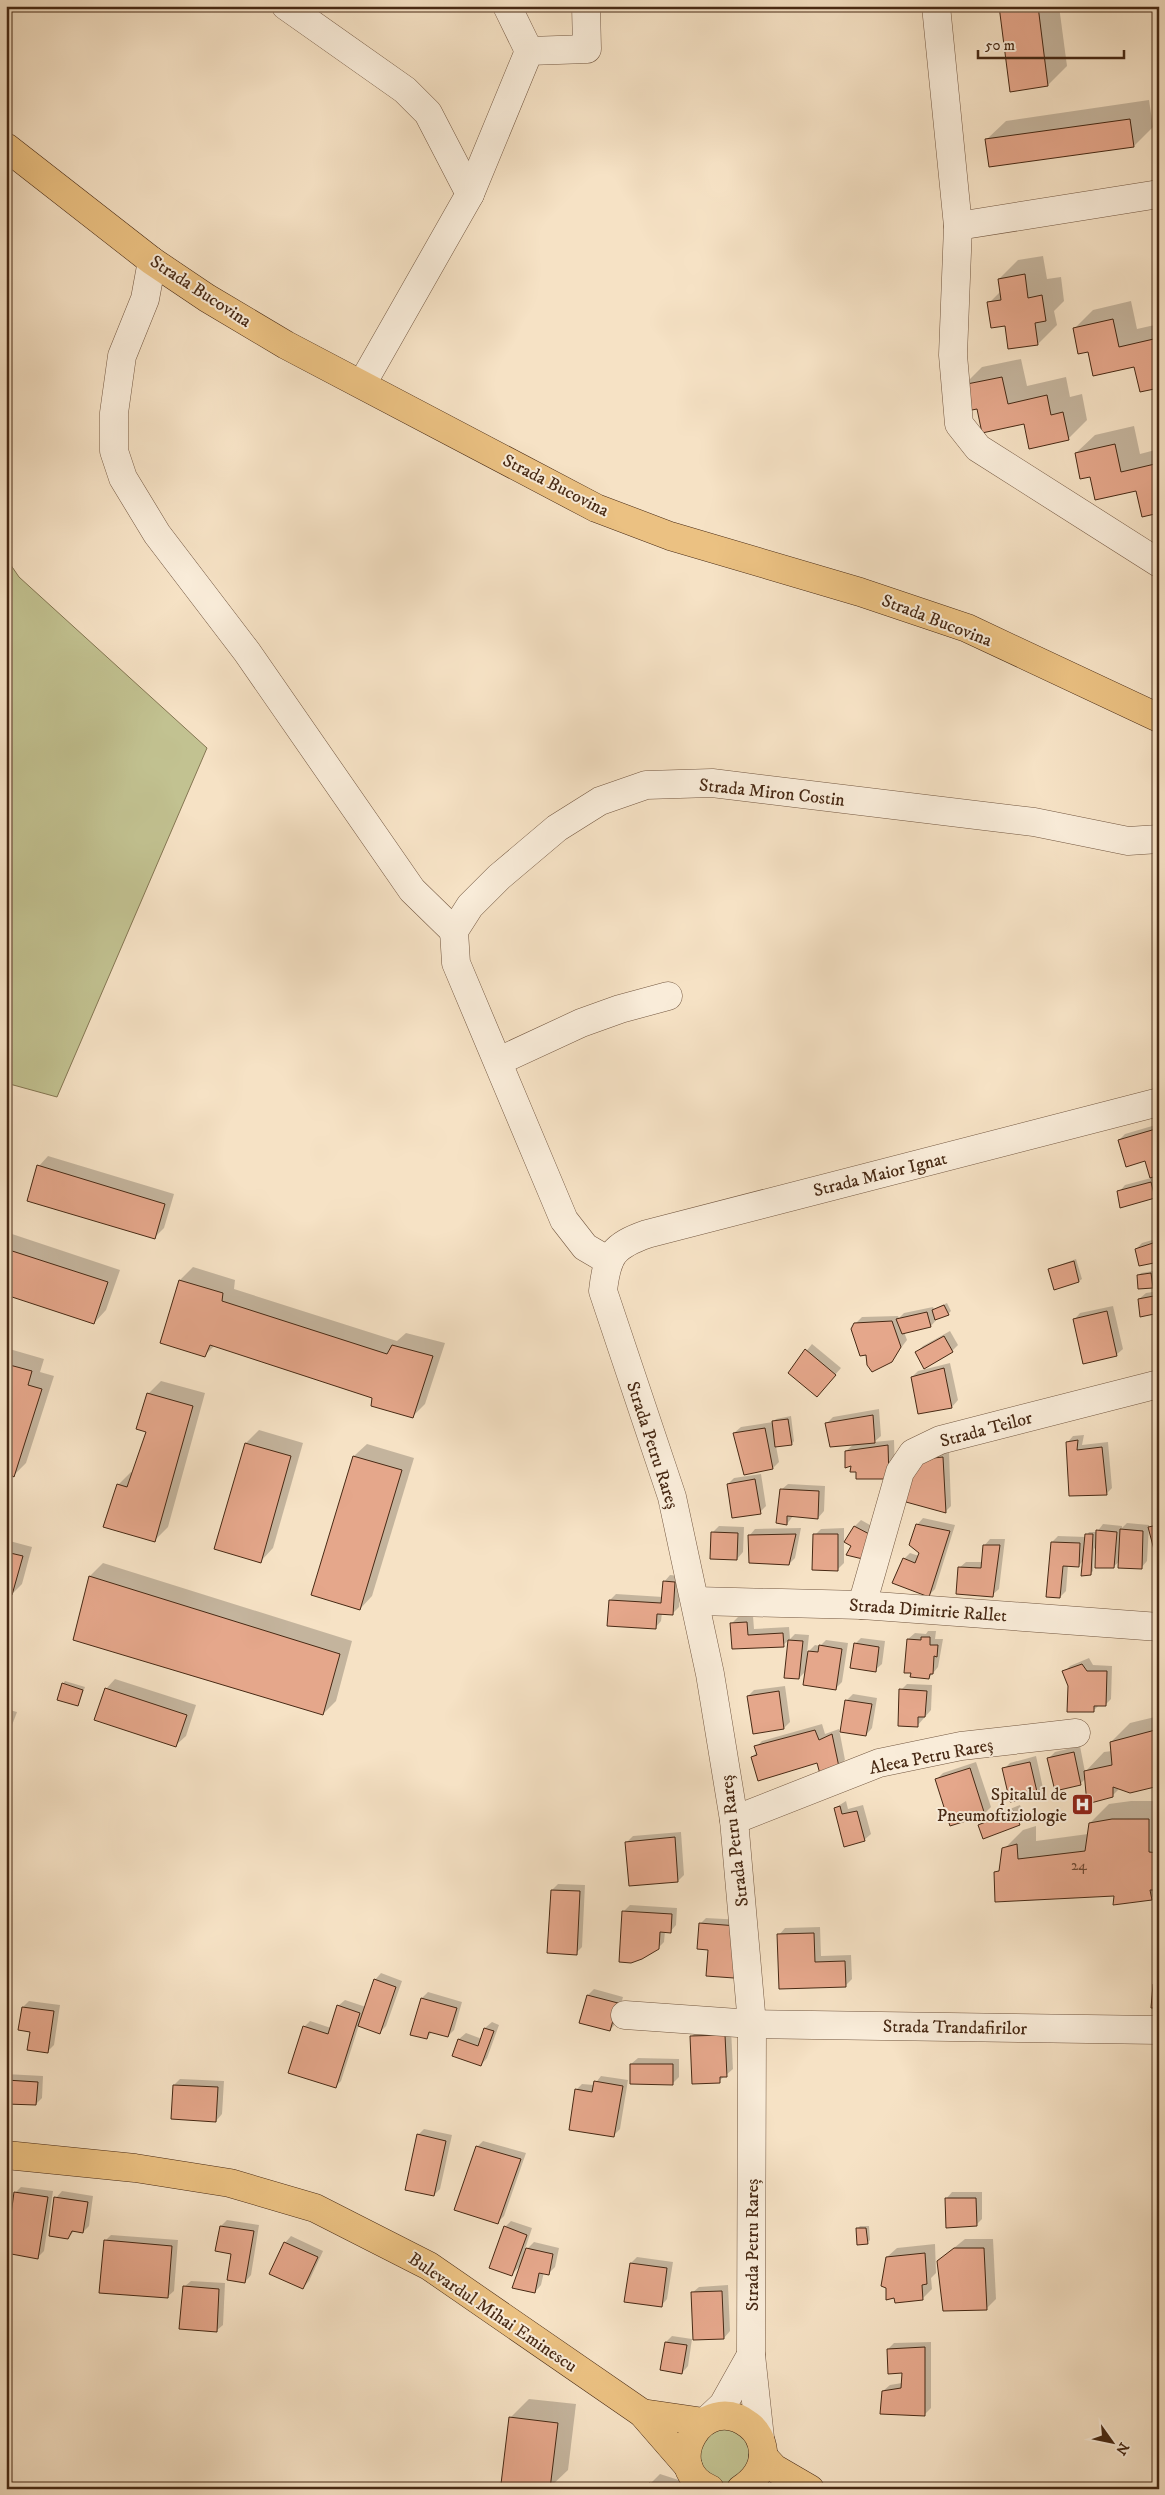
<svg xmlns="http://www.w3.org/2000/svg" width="1165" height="2495" viewBox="0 0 1165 2495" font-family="'IM FELL DW Pica',serif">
<rect width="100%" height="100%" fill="#f6e2c5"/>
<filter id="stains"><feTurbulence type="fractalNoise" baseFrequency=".004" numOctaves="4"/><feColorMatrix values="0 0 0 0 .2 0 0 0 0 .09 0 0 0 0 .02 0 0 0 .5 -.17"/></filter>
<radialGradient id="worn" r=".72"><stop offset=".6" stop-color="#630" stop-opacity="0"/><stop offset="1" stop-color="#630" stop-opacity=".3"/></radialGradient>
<g fill="#c2c291" stroke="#847652">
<path d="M6,558L19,577L207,748L57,1097L6,1083Z"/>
<path d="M729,2422L757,2451L734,2485L725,2486L707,2481L693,2448L696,2439Z"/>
</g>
<g fill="#0003">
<path d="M1000,6H1059L1067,66L1048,85Z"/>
<path d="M1149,100L1153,127L1134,146L987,139L1006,121Z"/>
<path d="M1043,256L1047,279L1061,277L1064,301L1054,311L1057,325L1038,344L1006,325L989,303L1001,291L999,279L1018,260Z"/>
<path d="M1131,301L1137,329L1159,324V387L1135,365L1074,329L1093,310Z"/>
<path d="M1021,359L1027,386L1066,377L1070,397L1082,394L1087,420L1068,439L1024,422L963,386L982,367Z"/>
<path d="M1134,426L1140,454L1159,449V512L1137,490L1091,476L1076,453L1095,435Z"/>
<path d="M1159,1124V1174H1157L1159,1193L1155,1197L1119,1192L1125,1185L1151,1178L1146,1159L1119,1140L1125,1134Z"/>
<path d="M48,1156L174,1194L164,1228L154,1238L39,1166Z"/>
<path d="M6,1232L120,1270L106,1310L94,1323L6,1294Z"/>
<path d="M1159,1238V1260L1136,1249L1142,1243Z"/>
<path d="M1076,1259L1082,1279L1079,1281L1049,1269Z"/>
<path d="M193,1267L235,1280L234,1289L397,1341L406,1333L445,1343L425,1404L412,1417L373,1397L215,1345L205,1355L161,1342L180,1280Z"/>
<path d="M1153,1271L1155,1285L1152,1287L1138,1276L1141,1273Z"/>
<path d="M1159,1291V1312L1139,1299L1146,1293Z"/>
<path d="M947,1303L951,1311L948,1314L937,1319L931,1326L904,1332L907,1340L891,1361L867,1354L856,1323L862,1317L898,1316L899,1318L904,1313L933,1307L934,1309Z"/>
<path d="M1113,1306L1123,1349L1116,1355L1074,1320L1080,1313Z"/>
<path d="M950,1331L958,1345L952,1351L916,1353L923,1346Z"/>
<path d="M812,1344L841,1368L823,1389L789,1373Z"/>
<path d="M6,1348L44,1359L40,1372L54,1376L26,1463L14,1475L10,1473L6,1477Z"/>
<path d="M950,1363L958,1400L952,1407L912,1377L918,1371Z"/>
<path d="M161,1381L205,1393L168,1527L155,1540L118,1485L131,1472L133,1473L147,1432L148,1394Z"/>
<path d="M879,1409L881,1436L874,1442L894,1440L895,1472L857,1471L846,1451L854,1444L827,1423L833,1417Z"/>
<path d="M791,1416L794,1441L792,1444L776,1446L779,1462L773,1468L734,1433L741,1427L773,1422L776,1419Z"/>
<path d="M259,1430L303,1443L273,1548L261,1561L246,1443Z"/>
<path d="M1084,1435L1082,1445L1108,1442L1112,1488L1106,1494L1067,1443L1073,1436Z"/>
<path d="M367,1444L414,1458L372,1596L360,1609L354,1456Z"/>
<path d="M949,1452L951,1506L945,1512L915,1461Z"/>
<path d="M761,1474L766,1506L760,1512L728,1484L734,1478Z"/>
<path d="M788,1484L825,1486L824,1511L818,1518L793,1516L787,1524L781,1490Z"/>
<path d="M923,1518L955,1525L935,1589L929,1595L904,1559L910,1553L919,1556L917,1525Z"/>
<path d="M861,1520L879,1530L853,1545L855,1526Z"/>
<path d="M1156,1521H1159V1564L1150,1528Z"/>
<path d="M1127,1523L1149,1525L1147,1561L1141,1568L1120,1561L1113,1567L1094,1548L1093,1571L1090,1574L1083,1561L1078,1566L1068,1565L1066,1591L1060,1597L1052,1542L1058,1536L1086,1537L1089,1532H1097L1103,1524L1122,1526V1528Z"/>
<path d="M719,1526L744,1527L743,1552L737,1559L712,1533Z"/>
<path d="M801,1528L795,1558L789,1564L749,1536L755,1529Z"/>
<path d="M844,1528V1563L837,1570L815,1535L821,1529Z"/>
<path d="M990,1539H1005L999,1589L992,1595L959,1568L966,1562H982L984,1546Z"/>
<path d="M6,1540L32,1547L22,1584L12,1594L6,1592Z"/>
<path d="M103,1563L352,1641L336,1701L323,1714L74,1639L90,1576Z"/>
<path d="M670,1575L681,1576L679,1607L672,1614L662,1613L661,1621L655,1628L610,1600L616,1594L663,1597L664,1582Z"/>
<path d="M753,1616L754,1629L789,1627L790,1639L795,1634L809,1635L807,1653L815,1645L820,1646L826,1640L848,1643L842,1682L836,1688L806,1671L799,1678L785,1676L789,1640L783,1645L733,1648L732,1623L738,1617Z"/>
<path d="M928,1631H936L935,1639H943L938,1667L929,1678L908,1639L915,1633L926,1634Z"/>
<path d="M861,1638L885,1641L882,1664L875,1670L855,1644Z"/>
<path d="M1089,1658L1093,1665L1112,1666L1111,1699L1105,1705H1099L1093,1711L1069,1686L1064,1672L1070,1666Z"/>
<path d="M115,1679L196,1705L186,1736L176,1745L106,1689Z"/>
<path d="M65,1681L85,1687L78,1705L63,1684Z"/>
<path d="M907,1684L932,1685L931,1710L917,1726L901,1690Z"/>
<path d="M785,1686L790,1722L784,1728L748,1696L754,1690Z"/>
<path d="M853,1694L877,1698L872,1728L866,1735L841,1731L847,1700Z"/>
<path d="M6,1709L17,1712L6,1741Z"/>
<path d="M1159,1716V1785L1120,1788L1112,1796L1086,1778L1080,1784L1049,1758L1055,1752L1080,1746L1085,1772L1104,1752L1112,1751L1111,1742L1130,1723Z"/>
<path d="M822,1724L825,1734L839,1729L845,1760L838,1766L818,1761L752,1757L757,1752L756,1747L762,1741Z"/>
<path d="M1036,1756L1043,1788L1037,1795L1004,1769L1010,1763Z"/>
<path d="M976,1762L991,1807L985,1813L951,1824L937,1779L943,1773Z"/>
<path d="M846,1801L848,1809L863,1805L871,1834L864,1840L835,1808Z"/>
<path d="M1131,1801H1159V1891L1151,1898L1115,1895L995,1873L1001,1868L1004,1849L1023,1830L1036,1826V1841L1088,1834L1090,1823L1109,1804Z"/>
<path d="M1020,1805L1025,1818L1019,1824L979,1825L985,1819Z"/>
<path d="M681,1832L684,1875L678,1881L627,1842L633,1836Z"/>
<path d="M558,1884L585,1885L582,1947L576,1953L552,1890Z"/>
<path d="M630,1905L677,1908L676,1925L670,1932L665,1931L664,1942L658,1948L624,1911Z"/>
<path d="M706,1918L743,1920L709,1948L700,1924Z"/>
<path d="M820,1927L821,1956L851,1955L852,1979L846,1985L779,1935L785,1928Z"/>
<path d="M381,1973L402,1981L386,2026L380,2032L359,2025L341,2081L335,2087L304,2027L310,2021L331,2028L338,2006L345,2000L366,2007L375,1980Z"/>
<path d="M594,1989L623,1997L616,2023L610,2030L581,2022L588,1995Z"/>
<path d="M428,1992L462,2002L454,2030L448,2036L433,2031L426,2038L411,2034L422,1998Z"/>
<path d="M29,2001L60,2005L54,2045L48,2051L31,2031L23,2007Z"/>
<path d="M492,2022L499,2025L487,2058L481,2065L454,2055L459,2039L466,2033L482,2039L485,2028Z"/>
<path d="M731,2029L733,2069L719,2081L692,2036L698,2030Z"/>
<path d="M638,2058L679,2059V2077L673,2083L631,2064Z"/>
<path d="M6,2074L43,2076L42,2098L36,2104L6,2103Z"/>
<path d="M601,2076L628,2080L620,2129L614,2135L576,2090L582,2084L594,2085Z"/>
<path d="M180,2079L224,2081L222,2114L216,2121L174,2085Z"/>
<path d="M424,2129L452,2135L440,2189L434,2195L418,2135Z"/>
<path d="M483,2141L526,2153L504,2216L498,2222L477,2147Z"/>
<path d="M21,2187L53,2191L44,2251L38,2257L15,2193Z"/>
<path d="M62,2191L93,2196L89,2226L83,2232L74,2231L68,2238L56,2198Z"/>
<path d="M952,2192H982V2219L976,2225L946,2199Z"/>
<path d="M227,2220L259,2225L251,2275L245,2282L233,2253L217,2250L221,2226Z"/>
<path d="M511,2221L532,2228L524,2252L534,2242L559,2248L555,2267L549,2273L544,2272L541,2285L535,2292L522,2264L512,2274L505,2227Z"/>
<path d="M860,2226H869L870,2240L867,2243L857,2229Z"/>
<path d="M111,2235L178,2240L174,2291L167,2297L105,2241Z"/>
<path d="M291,2236L323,2251L309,2281L303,2288L285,2243Z"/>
<path d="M965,2239H993L996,2299L986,2309L938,2261Z"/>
<path d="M935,2244L936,2273L931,2278L932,2289L923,2298L887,2257L897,2248Z"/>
<path d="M637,2257L673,2262L667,2299L661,2306L631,2263Z"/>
<path d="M191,2281L225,2283L223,2325L216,2331L184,2287Z"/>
<path d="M728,2285L730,2331L724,2338L692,2293L699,2287Z"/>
<path d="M672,2336L692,2339L688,2366L682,2373L666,2342Z"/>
<path d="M931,2342V2408L925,2414L883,2391L890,2385L902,2383L903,2371L888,2349L894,2343Z"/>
<path d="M529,2399L576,2404L568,2470L549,2488L510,2418Z"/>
<path d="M660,2474L691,2484L690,2489H649L650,2484Z"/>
</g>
<g fill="#e5a78b" stroke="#472914">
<path d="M999,6H1038L1048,86L1010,92Z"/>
<path d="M1130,119L1134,147L989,167L985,139Z"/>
<path d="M1025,274L1028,298L1042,295L1046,321L1035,323L1038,345L1008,349L1005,326L991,328L987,302L1001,300L998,279Z"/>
<path d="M1113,319L1119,347L1158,338L1159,388L1140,392L1134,367L1093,376L1088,352L1078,354L1073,328Z"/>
<path d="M1002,377L1008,404L1047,395L1051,415L1063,412L1069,440L1029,449L1024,424L982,433L977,409L967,411L962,385Z"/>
<path d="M1115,444L1121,472L1159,463V513L1142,517L1136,491L1095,500L1090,477L1080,479L1075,453Z"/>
<path d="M1159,1128V1175L1150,1178L1145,1161L1126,1167L1118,1140Z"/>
<path d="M37,1165L165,1204L155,1239L27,1201Z"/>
<path d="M1151,1182L1155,1198L1120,1208L1117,1191Z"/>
<path d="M1159,1241V1262L1139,1266L1135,1249Z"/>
<path d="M6,1249L108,1282L94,1324L6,1295Z"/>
<path d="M1074,1261L1079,1282L1054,1290L1048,1269Z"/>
<path d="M1151,1273L1153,1288L1138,1289L1137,1275Z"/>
<path d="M179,1280L223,1293L222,1301L387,1354L392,1345L433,1356L413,1418L371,1406L372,1398L210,1345L205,1357L160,1343Z"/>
<path d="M1159,1295V1313L1140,1317L1138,1299Z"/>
<path d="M944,1305L949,1315L935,1320L932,1310Z"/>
<path d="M1107,1311L1117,1356L1083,1364L1073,1319Z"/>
<path d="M927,1312L931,1327L902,1334L896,1319Z"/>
<path d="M892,1321L901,1347L892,1362L872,1372L867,1365L866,1355L860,1356L851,1329L854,1323Z"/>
<path d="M944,1336L953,1352L924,1369L915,1352Z"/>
<path d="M805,1349L836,1375L817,1397L788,1373Z"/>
<path d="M6,1364L32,1371L28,1385L42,1389L14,1477L6,1472Z"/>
<path d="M944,1368L952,1408L918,1414L911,1377Z"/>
<path d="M147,1393L193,1406L155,1542L103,1527L117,1484L127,1487L146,1432L136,1429Z"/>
<path d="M873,1415L875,1443L830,1447L825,1423Z"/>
<path d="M788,1419L792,1445L775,1447L772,1421Z"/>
<path d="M765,1428L773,1469L744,1475L733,1433Z"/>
<path d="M1078,1440L1077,1450L1102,1447L1107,1495L1069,1496L1066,1442Z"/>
<path d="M245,1443L291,1456L261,1563L214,1549Z"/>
<path d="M888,1445L889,1479H856V1472H850L851,1466L845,1468V1451Z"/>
<path d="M353,1456L402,1470L360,1610L311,1595Z"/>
<path d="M943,1457L946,1513L906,1502L905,1496L914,1460Z"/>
<path d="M755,1479L761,1514L732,1518L727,1484Z"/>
<path d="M780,1489L819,1491L818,1519L787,1516V1525L776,1523Z"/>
<path d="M916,1524L950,1531L929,1597L892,1583L903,1558L915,1563L919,1553L909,1545Z"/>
<path d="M1159,1525V1565H1158L1148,1527Z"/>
<path d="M854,1526L873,1536L867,1560L846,1555L851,1546L844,1542Z"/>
<path d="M1120,1529L1143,1531L1142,1569L1118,1568Z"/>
<path d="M1096,1530L1117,1532L1114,1568H1095Z"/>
<path d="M711,1532L738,1533L737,1560L710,1559Z"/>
<path d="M796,1534L789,1565L749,1563L748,1535Z"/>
<path d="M813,1534H838V1571L812,1570Z"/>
<path d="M1085,1534H1093L1091,1575L1081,1576Z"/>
<path d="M1051,1542L1080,1543L1079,1567L1063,1566L1060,1598L1046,1597Z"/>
<path d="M983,1545H1000L993,1597L956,1594L958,1567L981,1568Z"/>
<path d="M6,1552L23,1556L12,1595L6,1594Z"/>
<path d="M89,1576L340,1654L323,1715L73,1640Z"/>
<path d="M663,1581L675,1582L673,1615L657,1614L656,1629L607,1626L609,1600L661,1603Z"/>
<path d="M747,1622L748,1635L783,1633L784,1647L732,1649L730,1623Z"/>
<path d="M921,1637H930V1645H938L937,1657L934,1656L933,1674H930L929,1679L910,1677L911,1673H904L907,1639L921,1640Z"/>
<path d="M788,1640L803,1641L799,1679L784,1678Z"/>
<path d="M854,1643L879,1647L876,1672L850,1668Z"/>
<path d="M819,1645L842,1649L836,1690L803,1685L808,1651L818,1652Z"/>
<path d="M1082,1664L1087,1671H1107L1106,1706H1094V1712H1067L1068,1686L1062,1671Z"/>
<path d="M62,1683L83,1690L78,1706L57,1700Z"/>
<path d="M105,1688L187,1715L176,1747L94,1720Z"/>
<path d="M899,1689L927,1691L925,1717H918V1727L898,1726Z"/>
<path d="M779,1691L784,1729L753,1734L747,1696Z"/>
<path d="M845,1700L872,1704L866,1736L840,1732Z"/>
<path d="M1159,1729V1786L1130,1793L1113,1787V1797L1087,1804L1084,1771L1112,1765L1110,1742Z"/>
<path d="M815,1730L819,1740L832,1734L839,1767L820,1774L817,1763L758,1781L751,1757L757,1755L754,1746Z"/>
<path d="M1074,1752L1081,1785L1055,1791L1047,1758Z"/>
<path d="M1030,1762L1038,1796L1010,1802L1002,1768Z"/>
<path d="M970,1768L985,1815L950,1826L935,1779Z"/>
<path d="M840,1806L842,1814L857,1811L865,1841L844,1847L834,1808Z"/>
<path d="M1014,1811L1020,1825L983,1839L978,1825Z"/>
<path d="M1112,1819H1149V1852L1159,1853V1890H1150L1152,1900L1113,1905L1114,1896L995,1902L994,1872L999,1871L1002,1848L1017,1844L1018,1859L1085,1851L1089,1823Z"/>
<path d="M675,1837L678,1882L629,1886L625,1842Z"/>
<path d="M551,1890L580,1891L577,1955L547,1953Z"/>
<path d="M622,1911L672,1914L671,1933L660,1932L659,1949L642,1959L631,1963L619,1962Z"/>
<path d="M699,1923L737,1926L734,1978L706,1976L708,1950L697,1949Z"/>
<path d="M814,1933L815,1962L845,1961L846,1987L779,1989L777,1934Z"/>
<path d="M374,1979L396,1987L380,2034L358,2026Z"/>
<path d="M1153,1984L1159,1985V2008H1151Z"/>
<path d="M587,1995L618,2003L610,2031L579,2023Z"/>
<path d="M421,1998L457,2008L448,2037L429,2032L427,2039L410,2035Z"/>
<path d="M337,2005L360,2013L336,2088L288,2073L303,2026L328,2034Z"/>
<path d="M22,2007L54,2011L48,2053L27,2050L30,2032L18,2030Z"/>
<path d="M484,2028L494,2031L481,2066L452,2056L458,2039L478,2046Z"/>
<path d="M725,2035L727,2077H720V2083L692,2084L690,2036Z"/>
<path d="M630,2064H673V2085L630,2084Z"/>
<path d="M6,2080L38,2082L36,2105L6,2104Z"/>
<path d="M594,2081L623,2086L614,2137L569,2130L575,2089L592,2092Z"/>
<path d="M173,2085L218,2087L216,2122L171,2119Z"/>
<path d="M417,2134L446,2141L434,2196L405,2190Z"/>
<path d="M476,2146L521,2159L498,2224L454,2210Z"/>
<path d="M14,2192L48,2197L38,2259L6,2253Z"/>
<path d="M54,2197L88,2202L83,2233L72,2231L68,2239L49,2236Z"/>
<path d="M945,2198H976L977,2226L946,2228Z"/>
<path d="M220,2226L254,2231L245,2283L227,2280L231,2254L215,2251Z"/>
<path d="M504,2226L527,2235L512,2276L489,2268Z"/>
<path d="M856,2228H866L868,2244L857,2245Z"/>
<path d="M104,2240L172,2246L168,2298L99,2293Z"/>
<path d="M284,2242L318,2257L303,2289L269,2274Z"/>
<path d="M526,2248L553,2254L549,2275L539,2273L535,2293L512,2288Z"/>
<path d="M954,2248H984L987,2310L943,2311L937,2261Z"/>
<path d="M925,2253L927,2284L922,2285L923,2300L895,2303L894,2298L886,2300V2288L881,2286L886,2257Z"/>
<path d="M630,2263L667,2268L662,2307L624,2302Z"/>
<path d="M183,2286L219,2289L217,2332L179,2329Z"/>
<path d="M722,2291L724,2339L693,2340L691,2292Z"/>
<path d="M665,2342L687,2345L682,2374L660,2370Z"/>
<path d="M925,2347V2416L880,2414L882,2391L901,2388L902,2373L888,2374L887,2349Z"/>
<path d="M509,2417L558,2423L550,2489L501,2484Z"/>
<path d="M649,2483L668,2489H648Z"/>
</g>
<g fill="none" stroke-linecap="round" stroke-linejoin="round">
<defs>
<g id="minor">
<path d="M286,6L405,90L428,113L470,194"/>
<path d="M507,6L529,51"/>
<path d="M936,6L958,226L953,355L959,424L978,448L1159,563"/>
<path d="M958,226L1159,194"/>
<path d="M152,261L145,299L122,356L114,413V451L123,478L157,534L247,652L412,890L454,931"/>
<path d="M362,384L470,194L529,51L587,49L586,6"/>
<path d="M499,1061L581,1023L620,1009L668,996"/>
<path d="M609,1261L585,1247L564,1220L456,963L454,931L470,906L499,877L557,828L600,801L646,785L712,783L1034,822L1128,841L1159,839"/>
<path d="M696,1601L862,1605L1159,1627"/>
<path d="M862,1605L900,1472L913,1453L940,1440L1159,1384"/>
<path d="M734,1820L879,1763L961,1746L1076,1733"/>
<path d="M625,2015L752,2024L1159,2030"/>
<path d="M707,2420L723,2405L751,2355"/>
<path d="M760,2438L751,2355L752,2024L734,1820L710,1674L672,1497L603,1291C607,1255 613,1246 647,1234L1159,1102"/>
</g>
<g id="major">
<path d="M6,147L152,261L207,298L286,345L596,508L670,536L860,592L967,628L1159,718"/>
<path d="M6,2155L135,2168L230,2183L315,2208L429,2266L642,2413L688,2466"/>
<path d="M642,2413L704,2422"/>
<path d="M763,2456L774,2468L810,2489"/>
<path d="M710,2489C658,2467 703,2389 749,2425C757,2431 762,2441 763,2451C764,2468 755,2480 741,2489"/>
</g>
</defs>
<use href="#minor" stroke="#735740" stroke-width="29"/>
<use href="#major" stroke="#472914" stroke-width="29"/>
<use href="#minor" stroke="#f9ecd9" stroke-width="28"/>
<use href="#major" stroke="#ebc182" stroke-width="28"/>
</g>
<defs>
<symbol id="hospital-square" viewBox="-11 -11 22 22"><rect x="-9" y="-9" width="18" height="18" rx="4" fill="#8f2418" stroke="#f9ecd9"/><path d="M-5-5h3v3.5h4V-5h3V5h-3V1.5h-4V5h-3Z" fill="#fff"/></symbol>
</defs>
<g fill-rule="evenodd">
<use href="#hospital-square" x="1070" y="1792" width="25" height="25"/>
</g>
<g text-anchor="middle" stroke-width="4" stroke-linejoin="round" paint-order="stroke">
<g font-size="15" fill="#6e4832">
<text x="1079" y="1870">24</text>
</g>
<g font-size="18" fill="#472914" stroke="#f9ecd9">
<text transform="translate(201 291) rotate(33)" y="6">Strada Bucovina</text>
<text transform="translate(556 485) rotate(27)" y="6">Strada Bucovina</text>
<text transform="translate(937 620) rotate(21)" y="6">Strada Bucovina</text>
<text transform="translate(772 792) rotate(6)" y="6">Strada Miron Costin</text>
<text transform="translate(880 1174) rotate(-14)" y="6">Strada Maior Ignat</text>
<text transform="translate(986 1429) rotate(-15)" y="6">Strada Teilor</text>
<text transform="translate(653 1445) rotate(72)" y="6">Strada Petru Rareș</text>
<text transform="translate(928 1610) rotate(4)" y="6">Strada Dimitrie Rallet</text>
<text transform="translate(931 1756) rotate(-11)" y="6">Aleea Petru Rareș</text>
<text transform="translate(734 1841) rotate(-97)" y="6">Strada Petru Rareș</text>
<text transform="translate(955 2027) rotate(1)" y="6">Strada Trandafirilor</text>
<text transform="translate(752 2245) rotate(-90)" y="6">Strada Petru Rareș</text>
<text transform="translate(493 2312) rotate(34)" y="6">Bulevardul Mihai Eminescu</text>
</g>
<g font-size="18" fill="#472914" stroke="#f9ecd9" text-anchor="end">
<text x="1067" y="1800">Spitalul de<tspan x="1067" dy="21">Pneumoftiziologie</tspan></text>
</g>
</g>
<rect width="1165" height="2495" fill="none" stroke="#f6e2c5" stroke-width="25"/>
<rect x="8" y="8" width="1150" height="2480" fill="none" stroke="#472914" stroke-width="2.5"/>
<rect x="12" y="12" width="1140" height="2470" fill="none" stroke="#472914"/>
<g transform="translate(1112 2442) rotate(123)" stroke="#f9ecd9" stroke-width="4" paint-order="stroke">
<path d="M0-4L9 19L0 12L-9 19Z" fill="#472914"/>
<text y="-8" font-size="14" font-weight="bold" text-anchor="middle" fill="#472914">N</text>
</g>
<path d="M978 50v8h146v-8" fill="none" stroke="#472914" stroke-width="2.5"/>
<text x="985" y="50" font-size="15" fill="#472914" stroke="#f9ecd9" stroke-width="4" paint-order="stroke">50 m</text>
<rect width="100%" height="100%" filter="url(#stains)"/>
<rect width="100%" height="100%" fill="url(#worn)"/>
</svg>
